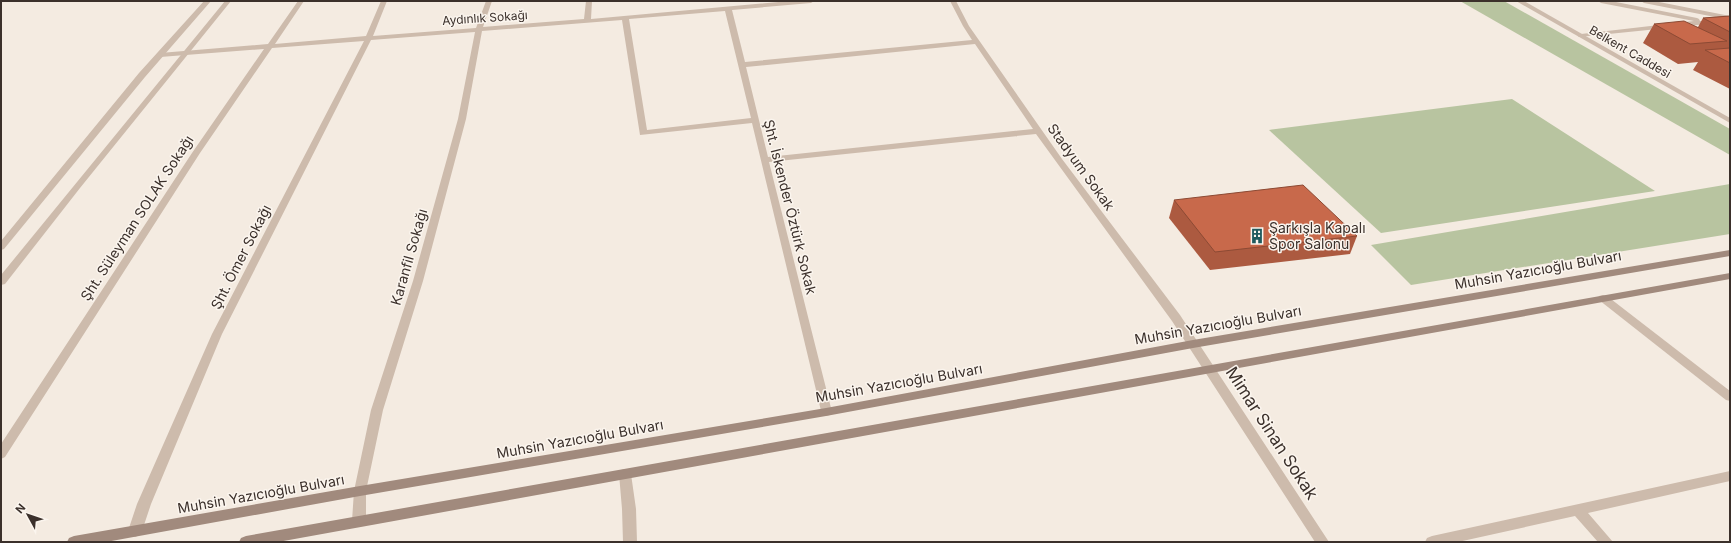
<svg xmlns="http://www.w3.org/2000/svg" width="1731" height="543" viewBox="0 0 1731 543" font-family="Inter,sans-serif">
<rect width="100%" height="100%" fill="#f4ebe1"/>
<g fill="#b8c4a0">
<path d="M1460,1H1504L1730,129V155Z"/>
<path d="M1512,99L1655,191L1381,233L1269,130Z"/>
<path d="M1730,184V234L1411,285L1371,245Z"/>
</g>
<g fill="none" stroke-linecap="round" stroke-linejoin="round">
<g fill="#cdbbac" fill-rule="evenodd">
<path d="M298,1H304L275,44L366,36L381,1H387L373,36L476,28L486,1H492L483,27L584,19L586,1H592L591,19L789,1H814L811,3L732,10L745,62L972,40L963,26L950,1H956L969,26L1062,159L1180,315L1329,542H1315L1172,321L1036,134L769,162L832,412L830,415L826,416L822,415L752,123L640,135L622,20L482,31L466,119L423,281L383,410L366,491V521L364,525L359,527L354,525L352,521L354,491L371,410L413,281L458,119L475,32L371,40L222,334L151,504L142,531L140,535L135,537L130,535L128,531L137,504L212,334L364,41L272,48L200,153L5,457L1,459V444L192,153L264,49L160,57L156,55L160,53L268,44ZM725,11L751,118L647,130L629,19ZM975,44L1033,129L768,157L746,67Z"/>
<path d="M1598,1H1611L1697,18L1699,19L1700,21H1710L1730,30V35L1707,24L1579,37L1578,36L1581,34L1694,21L1601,3Z"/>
<path d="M1641,1H1654L1730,16V20L1644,3Z"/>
<path d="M1603,295L1607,296L1730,391V401L1726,400L1599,300L1598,298L1599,296Z"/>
<path d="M625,469L629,470L631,474L636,509L637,542H623L622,509L619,474L621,470Z"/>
<path d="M1730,471V481L1588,513L1613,542H1598L1575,516L1458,542H1425L1427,538L1432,536Z"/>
</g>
<g fill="#cdbbac" fill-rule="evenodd">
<path d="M204,1H211L145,77L4,249L1,250V241L139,73Z"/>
<path d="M225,1H231L80,188L5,284L1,285V275Z"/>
<path d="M1516,1H1524L1730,118V123Z"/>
</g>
<g fill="#a18a7d" fill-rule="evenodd">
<path d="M1730,250V256L1193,348L826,416L360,496L106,542H67L69,538L74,536L360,486L826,408L1193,340Z"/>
<path d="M1730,273V279L278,542H239L241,538L246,536Z"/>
</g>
</g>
<g fill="#ac5a40">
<path d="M1730,16V89L1693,70L1698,62L1678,64L1643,43L1654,24L1698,27L1703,18Z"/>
<path d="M1174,200L1357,236L1350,254L1210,270L1169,218Z"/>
</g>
<g fill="#c8694b" stroke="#8c4a34">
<path d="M1730,16V32L1703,18Z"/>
<path d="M1684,21L1727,41L1690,44L1654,24Z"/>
<path d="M1730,48V63L1705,50Z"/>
<path d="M1303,185L1357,236L1215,252L1174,200Z"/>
</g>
<defs>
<symbol id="building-bare" viewBox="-9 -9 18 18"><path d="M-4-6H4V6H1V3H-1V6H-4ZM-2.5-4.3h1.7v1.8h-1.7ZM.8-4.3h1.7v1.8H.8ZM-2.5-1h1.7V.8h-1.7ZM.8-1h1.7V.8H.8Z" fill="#1f5a5e" stroke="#fbf5ee" stroke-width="2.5" paint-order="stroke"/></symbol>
</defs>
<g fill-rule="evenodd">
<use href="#building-bare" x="1246" y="225" width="22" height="22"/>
</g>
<g text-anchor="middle" stroke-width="3" stroke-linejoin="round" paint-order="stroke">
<g font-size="12" fill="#3b302b" stroke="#fbf5ee">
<text transform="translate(485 18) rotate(-4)" y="4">Aydınlık Sokağı</text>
<text transform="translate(1630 52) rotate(30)" y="4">Belkent Caddesi</text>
</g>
<g font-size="14" fill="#3b302b" stroke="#fbf5ee">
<text transform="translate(1081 167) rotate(54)" y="5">Stadyum Sokak</text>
<text transform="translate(790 207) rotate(76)" y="5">Şht. İskender Öztürk Sokak</text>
<text transform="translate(137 218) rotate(-57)" y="5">Şht. Süleyman SOLAK Sokağı</text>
<text transform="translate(241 257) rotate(-63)" y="5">Şht. Ömer Sokağı</text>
<text transform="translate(409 257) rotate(-74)" y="5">Karanfil Sokağı</text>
<text transform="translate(1538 270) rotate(-10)" y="5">Muhsin Yazıcıoğlu Bulvarı</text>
<text transform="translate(1218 325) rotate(-10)" y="5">Muhsin Yazıcıoğlu Bulvarı</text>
<text transform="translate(899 383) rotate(-10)" y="5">Muhsin Yazıcıoğlu Bulvarı</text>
<text transform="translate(580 439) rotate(-10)" y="5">Muhsin Yazıcıoğlu Bulvarı</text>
<text transform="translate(261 494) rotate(-10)" y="5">Muhsin Yazıcıoğlu Bulvarı</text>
</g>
<g font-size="14" fill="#3b302b" stroke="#fbf5ee" text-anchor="start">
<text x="1269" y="233">Şarkışla Kapalı<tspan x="1269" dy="16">Spor Salonu</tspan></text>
</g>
<g font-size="17" fill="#3b302b" stroke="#fbf5ee">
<text transform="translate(1272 433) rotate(57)" y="6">Mimar Sinan Sokak</text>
</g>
</g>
<rect width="1731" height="543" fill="none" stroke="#3b302b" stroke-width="4"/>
<g transform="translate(28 515) rotate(310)" stroke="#fbf5ee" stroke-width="3" paint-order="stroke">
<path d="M0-3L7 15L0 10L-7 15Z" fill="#3b302b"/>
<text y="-6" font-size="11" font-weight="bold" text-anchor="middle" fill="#3b302b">N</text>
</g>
</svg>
